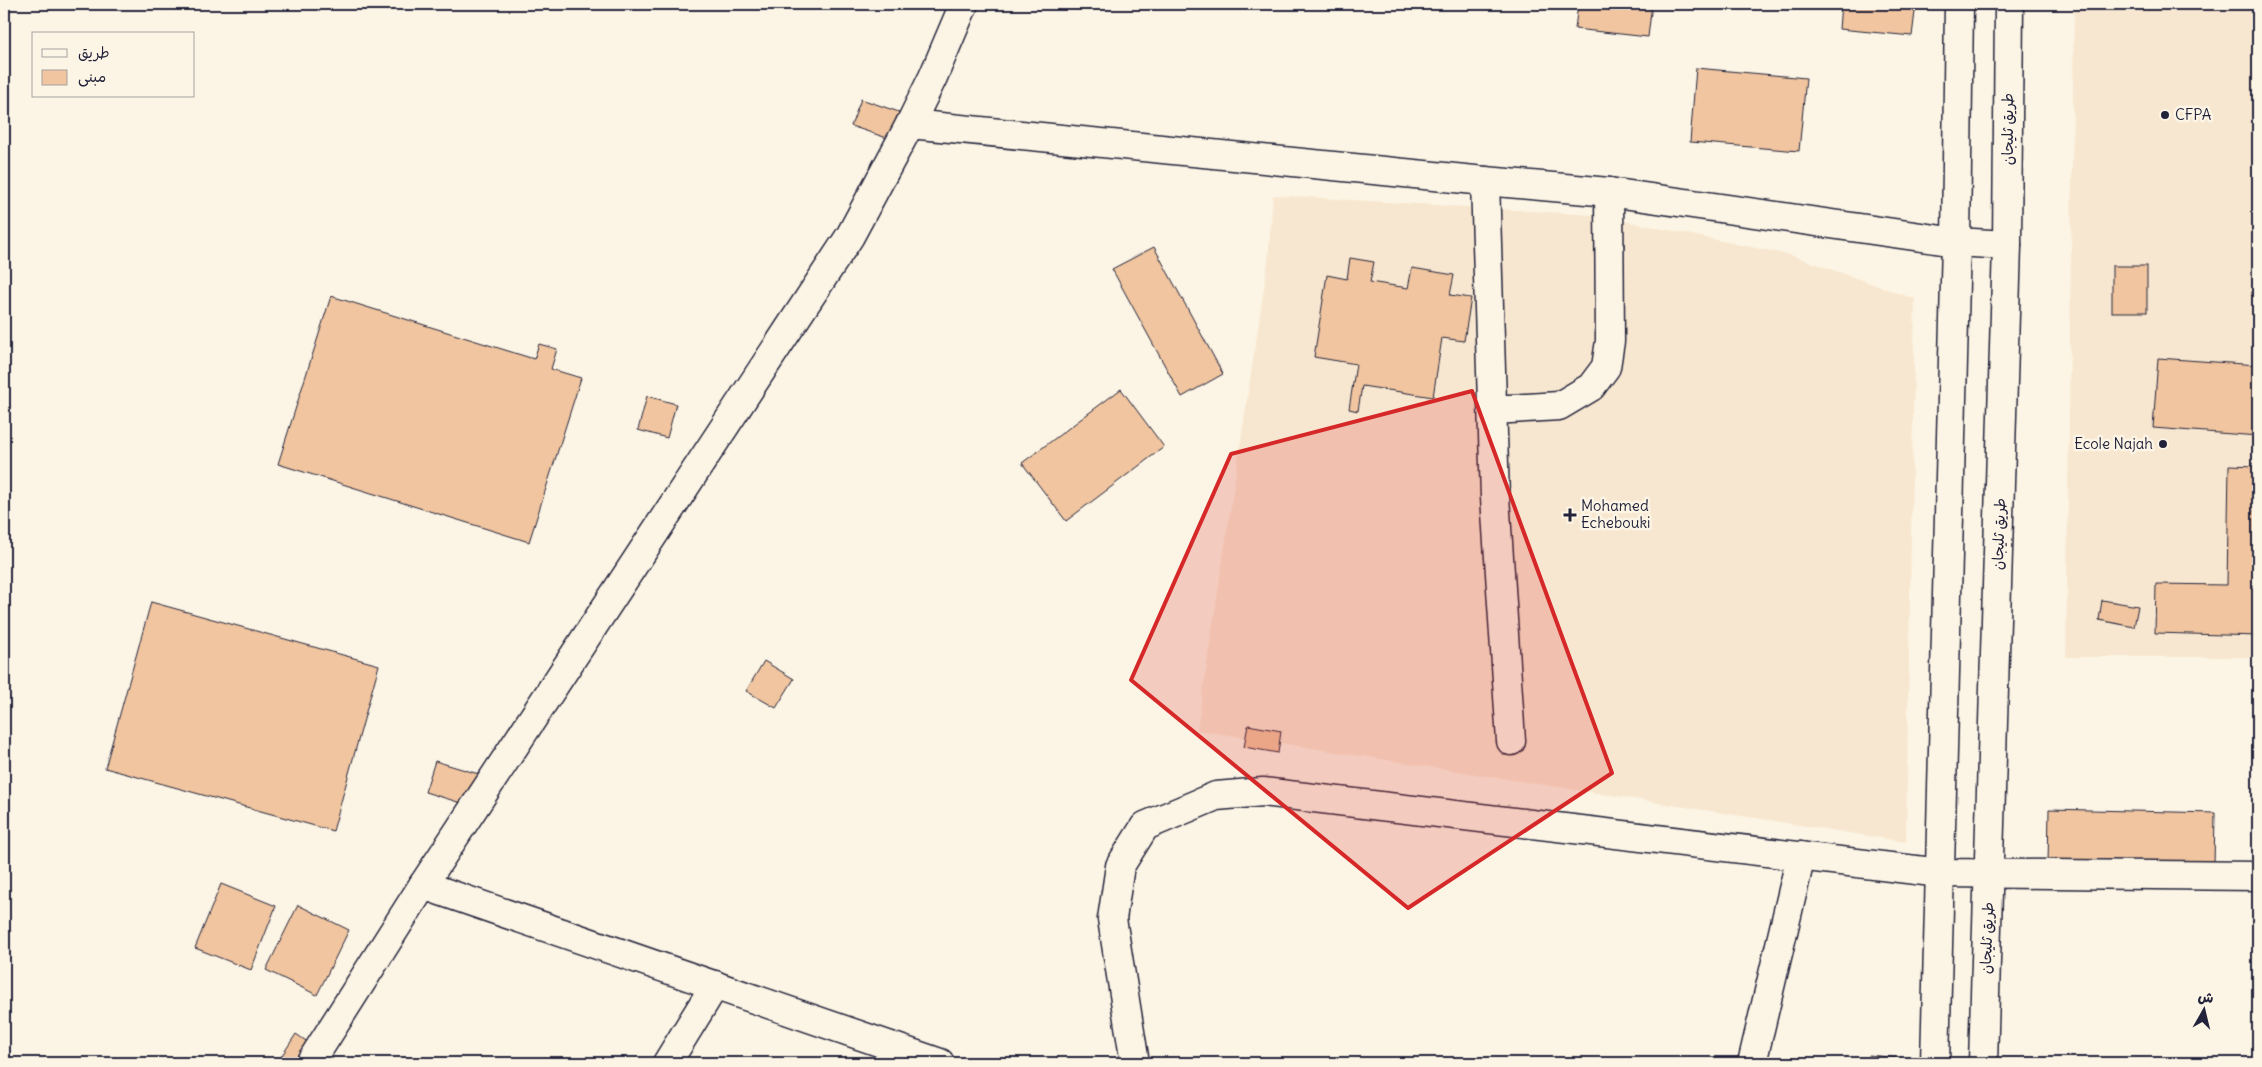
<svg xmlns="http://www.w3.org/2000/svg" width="2262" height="1067" viewBox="0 0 2262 1067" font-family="Delius,'Playpen Sans Arabic',sans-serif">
<rect width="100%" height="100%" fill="#fcf5e5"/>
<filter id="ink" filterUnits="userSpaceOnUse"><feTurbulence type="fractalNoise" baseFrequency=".02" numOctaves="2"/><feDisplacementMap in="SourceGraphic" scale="10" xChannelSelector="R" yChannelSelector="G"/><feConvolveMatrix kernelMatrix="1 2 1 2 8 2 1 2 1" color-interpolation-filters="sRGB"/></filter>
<g filter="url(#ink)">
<g fill="#f8e7d0">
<path d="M2074,4H2258V657H2066Z"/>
<path d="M1273,195L1596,215L1794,256L1915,299L1906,842L1197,730L1268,261Z"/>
</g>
<g fill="#f0c59f" stroke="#22223b">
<path d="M1578,4H1652L1648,37L1575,29Z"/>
<path d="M1841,4H1916L1912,36L1839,29Z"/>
<path d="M1696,68L1806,78L1799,151L1690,142Z"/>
<path d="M861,99L899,112L890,139L851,126Z"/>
<path d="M1154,247L1223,374L1182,397L1112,269Z"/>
<path d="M1350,258L1374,262L1370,282L1408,288L1412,268L1454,275L1450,295L1471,298L1464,341L1442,338L1433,397L1362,386L1358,411L1349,409L1356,364L1314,357L1327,275L1347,279Z"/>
<rect x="2112" y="266" width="35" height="46"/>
<path d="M331,296L534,359L539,344L557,349L551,369L581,378L529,542L278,464Z"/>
<path d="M2158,358L2258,365V436L2153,428Z"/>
<path d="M1121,389L1164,447L1066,521L1022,463Z"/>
<path d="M647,396L676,404L667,438L638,430Z"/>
<path d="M2229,465L2258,466V636L2155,633L2156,584L2227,585Z"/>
<path d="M2102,600L2138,606L2134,627L2099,620Z"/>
<path d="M151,602L379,665L333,831L105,768Z"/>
<path d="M764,661L794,679L776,708L746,691Z"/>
<path d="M1248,725L1281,731L1278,753L1244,747Z"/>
<path d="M435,761L482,775L471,806L425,792Z"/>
<path d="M2049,809L2215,813L2214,868L2048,865Z"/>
<path d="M221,884L276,906L251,970L195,948Z"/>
<path d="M298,905L349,930L317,995L266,970Z"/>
<path d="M296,1034L315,1047L304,1063H285L279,1060Z"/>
<path d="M1869,1055L1907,1059L1906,1063H1869Z"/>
</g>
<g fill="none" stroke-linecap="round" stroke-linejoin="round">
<defs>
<g id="minor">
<path d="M910,124L1485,181L1609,192L1956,242L2007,245"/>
<path d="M1485,181L1495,497L1511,741"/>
<path d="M1493,410L1559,406L1591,387L1606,367L1610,341L1609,192"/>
<path d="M423,885L940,1063"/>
<path d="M310,1063L423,885L850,236L910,124L933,77L964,4"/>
<path d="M667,1063L715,985"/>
<path d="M1135,1063L1112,919L1120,866L1145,826L1216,796L1263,792L1941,873L2258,876"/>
<path d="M1752,1063L1801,856"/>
</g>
<g id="major">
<path d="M1935,1063L1956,242L1959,4"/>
<path d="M1983,1063L2007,245L2009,4"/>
</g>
</defs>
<use href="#minor" stroke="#22223b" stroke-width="31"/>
<use href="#major" stroke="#22223b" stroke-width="31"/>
<use href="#minor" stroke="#fcf5e5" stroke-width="28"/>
<use href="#major" stroke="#fcf5e5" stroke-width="28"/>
</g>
</g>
<path fill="#d62828" fill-opacity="0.2" stroke="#d62828" stroke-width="4" stroke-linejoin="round" d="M1472,391L1612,773L1408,908L1131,680L1231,454Z"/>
<g fill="#22223b" stroke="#fcf5e5" stroke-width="2">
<circle cx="2165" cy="115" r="5"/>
<circle cx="2163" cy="444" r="5"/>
<path d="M1567.5 507.5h5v5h5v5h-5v5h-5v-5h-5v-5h5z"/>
</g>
<g text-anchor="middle" stroke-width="5" stroke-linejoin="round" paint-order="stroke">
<g font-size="15" fill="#22223b" stroke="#fcf5e5" text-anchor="start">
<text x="2175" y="120">CFPA</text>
<text x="2153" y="449" text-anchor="end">Ecole Najah</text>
<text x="1581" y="511">Mohamed<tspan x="1581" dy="17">Echebouki</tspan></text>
</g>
<g font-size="15" fill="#22223b" stroke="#fcf5e5">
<text transform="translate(2008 129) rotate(-90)" y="5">طريق ثليجان</text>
<text transform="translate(1999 534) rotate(-88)" y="5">طريق ثليجان</text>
<text transform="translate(1987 938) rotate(-88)" y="5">طريق ثليجان</text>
</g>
</g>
<rect width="2262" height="1067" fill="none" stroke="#fcf5e5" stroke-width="20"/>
<rect x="10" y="10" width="2242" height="1047" fill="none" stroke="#22223b" stroke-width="2" filter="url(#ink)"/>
<rect x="32" y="32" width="162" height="65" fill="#fcf5e5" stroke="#a5a1a1"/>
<rect x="42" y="49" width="25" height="8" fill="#fcf5e5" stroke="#a5a1a1"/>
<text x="78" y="58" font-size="15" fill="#22223b">طريق</text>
<rect x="42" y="70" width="25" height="15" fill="#f0c59f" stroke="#a5a1a1"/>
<text x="78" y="82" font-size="15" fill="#22223b">مبنى</text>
<g transform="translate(2204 1010) rotate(8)" stroke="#fcf5e5" stroke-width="4" paint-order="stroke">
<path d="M0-4L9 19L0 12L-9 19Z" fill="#22223b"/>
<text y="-8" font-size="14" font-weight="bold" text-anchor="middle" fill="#22223b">ش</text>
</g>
</svg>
